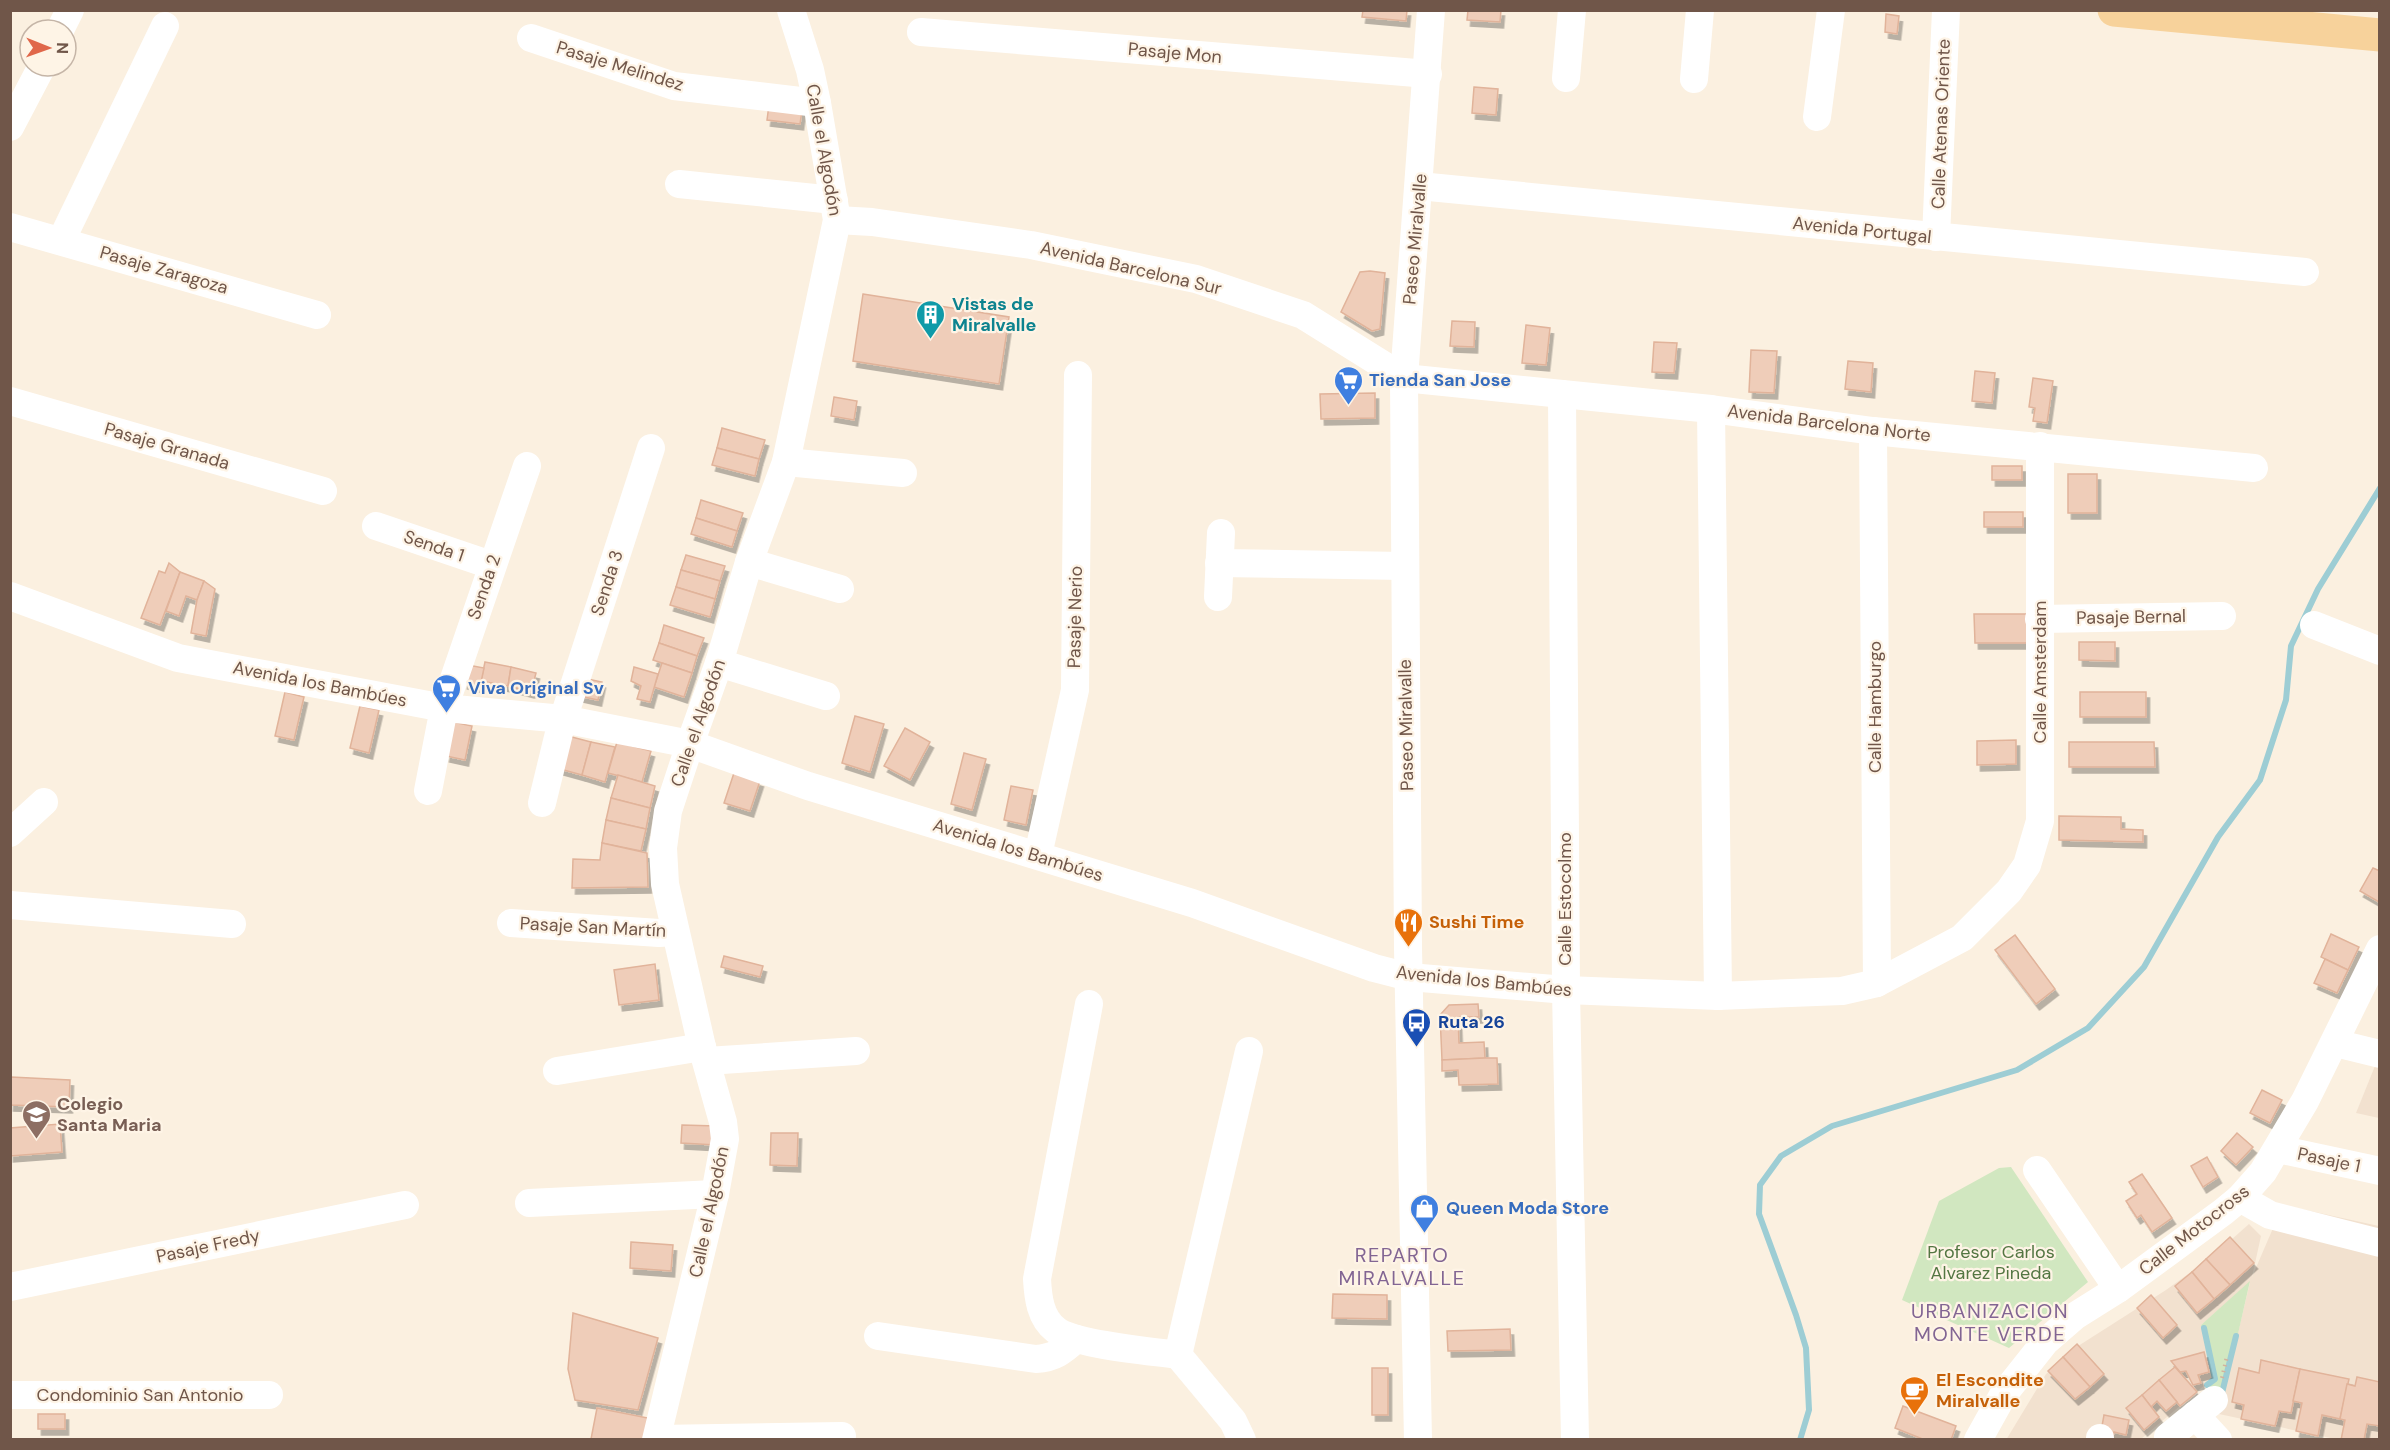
<svg xmlns="http://www.w3.org/2000/svg" width="2390" height="1450" viewBox="0 0 2390 1450" font-family="'DM Sans',sans-serif">
<defs>
<filter id="shadow"><feDropShadow dx="3.5" dy="6" stdDeviation="0" flood-color="#0004"/></filter>
</defs>
<rect width="100%" height="100%" fill="#fbf0e0"/>
<g fill="#f2e1cf">
<path d="M2379,1056V1118L2356,1113Z"/>
<path d="M2283,1205L2379,1226V1439H2335L2219,1414L2250,1282L2201,1325L2213,1378L2141,1439L2006,1440L2046,1374L2075,1348L2166,1290L2213,1256L2249,1224L2261,1236L2252,1277Z"/>
</g>
<g fill="#d1e7c0">
<path d="M2011,1167L2088,1282L2009,1348L1902,1300L1939,1201L1999,1168Z"/>
<path d="M2250,1281L2223,1400L2207,1384L2213,1378L2201,1325Z"/>
</g>
<g fill="none" stroke-linecap="round" stroke-linejoin="round">
<g stroke="#9dcdd4" stroke-width="6">
<path d="M2204,1328L2215,1379L2207,1385"/>
<path d="M2221,1397L2236,1336"/>
<path d="M1800,1440L1809,1410L1806,1348L1796,1315L1759,1214L1760,1185L1781,1156L1832,1126L2017,1070L2088,1028L2144,967L2218,837L2260,780L2286,700L2291,646L2318,589L2380,488"/>
</g>
</g>
<g fill="#efcdb9" stroke="#e1b39a" stroke-width="1.5" filter="url(#shadow)">
<path d="M1363,10H1407L1406,21L1362,17Z"/>
<path d="M1468,10H1501L1500,22L1467,20Z"/>
<path d="M1886,14L1899,16L1897,34L1885,32Z"/>
<path d="M1474,87L1498,89L1496,115L1472,113Z"/>
<path d="M769,105L802,110L800,124L767,120Z"/>
<path d="M1370,271L1385,273L1380,329L1372,331L1341,312L1360,272Z"/>
<path d="M863,294L1009,317L999,384L853,361Z"/>
<path d="M1452,321L1475,322L1474,347L1450,346Z"/>
<path d="M1526,325L1550,328L1546,365L1522,363Z"/>
<path d="M1654,342L1677,343L1674,373L1652,372Z"/>
<path d="M1751,350L1777,351L1774,393L1749,392Z"/>
<path d="M1848,361L1873,363L1871,392L1845,389Z"/>
<path d="M1975,371L1995,373L1992,403L1972,401Z"/>
<path d="M2033,378L2053,381L2047,423L2033,421L2035,408L2029,407Z"/>
<path d="M1375,393V418L1321,419L1320,394Z"/>
<path d="M834,397L857,401L854,420L831,416Z"/>
<path d="M722,428L765,440L759,459L717,448Z"/>
<path d="M717,448L759,459L755,476L712,465Z"/>
<rect x="1992" y="466" width="30" height="14"/>
<rect x="2068" y="474" width="29" height="39"/>
<path d="M701,500L743,513L737,531L696,518Z"/>
<rect x="1984" y="512" width="39" height="15"/>
<path d="M696,518L737,531L732,547L691,534Z"/>
<path d="M686,555L725,566L720,581L681,570Z"/>
<path d="M169,563L180,572L160,625L141,618L159,571L165,573Z"/>
<path d="M681,570L720,581L715,599L676,587Z"/>
<path d="M180,572L204,581L197,600L186,596L179,616L166,611Z"/>
<path d="M204,581L215,589L206,636L191,633L197,600Z"/>
<path d="M676,587L715,599L710,617L670,605Z"/>
<path d="M1974,614H2027L2028,643H1975Z"/>
<path d="M664,625L704,638L697,656L659,643Z"/>
<path d="M2079,642H2115V661L2079,660Z"/>
<path d="M659,643L697,656L692,673L653,660Z"/>
<path d="M485,662L511,667L508,686L481,681Z"/>
<path d="M662,663L692,673L684,697L654,687Z"/>
<path d="M468,665L484,668L480,687L464,683Z"/>
<path d="M511,667L536,673L531,692L508,686Z"/>
<path d="M634,667L658,674L650,702L637,699L641,686L631,681Z"/>
<path d="M583,678L602,682L598,700L579,696Z"/>
<path d="M285,692L304,697L294,740L275,736Z"/>
<rect x="2080" y="692" width="66" height="25"/>
<path d="M360,706L379,710L369,753L350,748Z"/>
<path d="M855,716L884,724L870,772L842,763Z"/>
<path d="M453,722L472,726L465,760L446,756Z"/>
<path d="M905,728L930,742L910,780L884,766Z"/>
<path d="M568,736L591,742L582,775L560,769Z"/>
<path d="M2016,740V764L1977,765V741Z"/>
<path d="M591,742L615,747L605,782L582,775Z"/>
<path d="M617,742L651,751L642,782L608,773Z"/>
<path d="M2069,742H2154L2155,767H2069Z"/>
<path d="M964,753L986,759L972,810L951,804Z"/>
<path d="M734,773L760,781L750,811L724,803Z"/>
<path d="M618,775L655,786L650,808L611,798Z"/>
<path d="M1011,786L1033,790L1026,825L1004,820Z"/>
<path d="M611,798L650,808L646,829L606,820Z"/>
<path d="M2059,816L2121,817V829L2143,830V842L2059,840Z"/>
<path d="M606,820L646,829L641,851L602,843Z"/>
<path d="M602,843L647,853L648,887L572,888L573,859L600,860Z"/>
<path d="M2373,868L2380,871L2379,902L2360,891Z"/>
<path d="M2331,934L2359,947L2348,970L2321,957Z"/>
<path d="M2015,935L2055,989L2036,1004L1995,950Z"/>
<path d="M724,956L763,966L760,977L721,967Z"/>
<path d="M2325,959L2348,970L2337,993L2314,983Z"/>
<path d="M655,964L659,1000L619,1005L614,970Z"/>
<path d="M1478,1004L1479,1017H1458L1459,1043L1484,1042L1485,1058L1442,1060L1440,1015L1449,1005Z"/>
<path d="M1485,1058H1497L1498,1084L1459,1085L1458,1070L1442,1071V1060Z"/>
<path d="M11,1077L70,1080L69,1107L10,1105Z"/>
<path d="M2262,1090L2282,1100L2270,1123L2250,1113Z"/>
<path d="M60,1124L62,1152L10,1156V1128Z"/>
<path d="M682,1125L716,1126V1145L681,1143Z"/>
<path d="M771,1133H798L797,1166L770,1165Z"/>
<path d="M2237,1133L2253,1147L2236,1165L2221,1151Z"/>
<path d="M2207,1157L2218,1177L2203,1187L2191,1166Z"/>
<path d="M2142,1174L2172,1218L2152,1232L2141,1215L2137,1218L2126,1201L2137,1194L2129,1182Z"/>
<path d="M2230,1237L2254,1263L2230,1285L2206,1259Z"/>
<path d="M631,1242L673,1245L671,1271L630,1268Z"/>
<path d="M2206,1259L2230,1285L2214,1299L2192,1272Z"/>
<path d="M2192,1272L2214,1299L2197,1313L2175,1286Z"/>
<path d="M1333,1294L1387,1295V1319L1332,1318Z"/>
<path d="M2151,1295L2177,1325L2163,1338L2137,1308Z"/>
<path d="M573,1313L658,1338L638,1410L575,1400L568,1369Z"/>
<path d="M1510,1329L1511,1350L1448,1351L1447,1331Z"/>
<path d="M2077,1344L2104,1374L2090,1387L2063,1357Z"/>
<path d="M2204,1352L2209,1372L2198,1375L2201,1383L2193,1385L2186,1371L2180,1372L2171,1361Z"/>
<path d="M2063,1357L2090,1387L2075,1399L2048,1371Z"/>
<path d="M2261,1360L2300,1369L2291,1413L2279,1411L2275,1426L2241,1419L2244,1405L2232,1402L2239,1368L2259,1373Z"/>
<path d="M2175,1367L2197,1392L2180,1406L2159,1380Z"/>
<rect x="1372" y="1368" width="16" height="47"/>
<path d="M2300,1369L2349,1379L2340,1419L2322,1415L2318,1436L2296,1431L2302,1403L2293,1401Z"/>
<path d="M2357,1377L2380,1382V1426L2367,1424L2364,1440H2341L2345,1420L2340,1419L2347,1384L2355,1386Z"/>
<path d="M2159,1380L2177,1402L2166,1411L2157,1401L2151,1407L2142,1395Z"/>
<path d="M2142,1395L2159,1417L2144,1430L2126,1408Z"/>
<path d="M1903,1406L1956,1426L1951,1440H1925L1895,1428Z"/>
<path d="M597,1408L653,1419L650,1440L591,1439Z"/>
<rect x="38" y="1414" width="27" height="15"/>
<path d="M2104,1415L2129,1420L2126,1435L2114,1432L2112,1440L2100,1437Z"/>
</g>
<g fill="none" stroke-linecap="round" stroke-linejoin="round">
<path stroke="#d3b19d" stroke-width="4" stroke-dasharray="1.5 4.5" stroke-linecap="butt" d="M2222,1378L2227,1356"/>
<g stroke="#fff" stroke-width="28">
<path d="M60,30L70,10"/>
<path d="M921,32L1428,74"/>
<path d="M531,38L674,86L817,103"/>
<path d="M1566,78L1572,10"/>
<path d="M1694,79L1700,10"/>
<path d="M1817,117L1831,10"/>
<path d="M10,127L42,66"/>
<path d="M679,184L834,200"/>
<path d="M1419,186L2305,272"/>
<path d="M837,220L872,222L1031,245L1196,279L1303,315L1404,378L1711,409L1873,431L2254,468"/>
<path d="M10,227L317,315"/>
<path d="M1936,237L1946,10"/>
<path d="M61,241L165,26"/>
<path d="M1562,394L1566,990L1575,1440"/>
<path d="M10,401L323,491"/>
<path d="M1711,409L1718,996"/>
<path d="M1873,431L1877,983"/>
<path d="M786,462L903,473"/>
<path d="M376,526L491,565"/>
<path d="M749,562L840,589"/>
<path d="M1219,563L1404,566"/>
<path d="M10,596L178,658L444,708L563,719L690,744L808,786L1192,903L1374,968L1409,977L1566,990L1718,996L1842,991L1877,983L1962,938L2009,891L2027,865L2040,821V446"/>
<path d="M1218,597L1221,533"/>
<path d="M2039,619L2222,616"/>
<path d="M2314,625L2380,651"/>
<path d="M719,663L826,696"/>
<path d="M428,791L444,708L527,466"/>
<path d="M542,803L560,729L651,448"/>
<path d="M10,833L44,802"/>
<path d="M1038,855L1075,690L1078,375"/>
<path d="M10,905L232,924"/>
<path d="M511,923L659,933L675,932"/>
<path d="M1089,1004L1037,1279C1038,1297 1040,1318 1056,1330C1075,1345 1151,1351 1178,1355L1233,1421L1242,1440"/>
<path d="M2335,1043L2380,1054"/>
<path d="M707,1061L856,1051"/>
<path d="M557,1071L702,1047"/>
<path d="M2278,1149L2380,1171"/>
<path d="M2037,1170L2118,1289"/>
<path d="M2240,1198L2270,1215L2380,1243"/>
<path d="M529,1203L715,1194"/>
<path d="M10,1287L405,1205"/>
<path d="M878,1336L1036,1359C1054,1358 1063,1351 1076,1339"/>
<path d="M1178,1355L1249,1051"/>
<path d="M10,1395H269"/>
<path d="M2195,1415L2218,1440"/>
<path d="M2168,1437L2214,1400"/>
<path d="M657,1439L842,1436"/>
<path d="M656,1440L715,1194L725,1139L723,1122L702,1047L665,884L663,848L668,811L690,744L719,663L749,562L786,462L837,220L817,103L810,70L791,10"/>
<path d="M1418,1440L1408,948L1404,378L1431,10"/>
<path d="M1978,1440L2003,1395L2045,1342L2075,1316L2118,1289L2223,1212L2240,1198L2263,1172L2305,1101L2380,949"/>
<path d="M2100,1440V1438"/>
</g>
<path stroke="#f7d29b" stroke-width="33" d="M2114,10L2380,35"/>
</g>
<defs>
<symbol id="building-pin" viewBox="-11 -11 22 30"><path d="M0 17L-7.5 6A9.5 9.5 0 1 1 7.5 6Z" fill="#0f9aa8" stroke="#fef4e6"/><path d="M-4-6H4V6H1V3H-1V6H-4ZM-2.5-4.3h1.7v1.8h-1.7ZM.8-4.3h1.7v1.8H.8ZM-2.5-1h1.7V.8h-1.7ZM.8-1h1.7V.8H.8Z" fill="#fff"/></symbol>
<symbol id="supermarket-pin" viewBox="-11 -11 22 30"><path d="M0 17L-7.5 6A9.5 9.5 0 1 1 7.5 6Z" fill="#3f7fe0" stroke="#fef4e6"/><path d="M-6-5.5h2.5l.6 2H6L4.5 2H-2.5L-4.4-4H-6ZM-1.5 3.2a1.3 1.3 0 1 0 .1 0ZM3 3.2a1.3 1.3 0 1 0 .1 0Z" fill="#fff"/></symbol>
<symbol id="restaurant-pin" viewBox="-11 -11 22 30"><path d="M0 17L-7.5 6A9.5 9.5 0 1 1 7.5 6Z" fill="#e8710a" stroke="#fef4e6"/><path d="M-5-6h1v4h1v-4h1v4h1v-4h1v5L-1.5 .5V6h-2V.5L-5-1ZM5-6V6H3V1.5H1.5Q1.5-4 5-6Z" fill="#fff"/></symbol>
<symbol id="bus-pin" viewBox="-11 -11 22 30"><path d="M0 17L-7.5 6A9.5 9.5 0 1 1 7.5 6Z" fill="#1a4fb4" stroke="#fef4e6"/><path d="M-5-6H5V4H4V6H2V4H-2V6H-4V4H-5ZM-3.5-4V0h7V-4ZM-3.5 1.2v1.5H-2V1.2ZM2 1.2v1.5H3.5V1.2Z" fill="#fff"/></symbol>
<symbol id="school-pin" viewBox="-11 -11 22 30"><path d="M0 17L-7.5 6A9.5 9.5 0 1 1 7.5 6Z" fill="#8d6e63" stroke="#fef4e6"/><path d="M0-5L7-2L0 1L-7-2ZM-4 1L0 2.5L4 1V4Q0 6-4 4Z" fill="#fff"/></symbol>
<symbol id="shop-pin" viewBox="-11 -11 22 30"><path d="M0 17L-7.5 6A9.5 9.5 0 1 1 7.5 6Z" fill="#3f7fe0" stroke="#fef4e6"/><path d="M-5-2.5h2.3a2.7 3.5 0 0 1 5.4 0H5L5.5 6h-11ZM-1.5-2.5h3a1.5 2.3 0 0 0-3 0Z" fill="#fff"/></symbol>
<symbol id="cafe-pin" viewBox="-11 -11 22 30"><path d="M0 17L-7.5 6A9.5 9.5 0 1 1 7.5 6Z" fill="#e8710a" stroke="#fef4e6"/><path d="M-5.5-4.5H6V0H3Q3 3.5 0 3.5H-2.5Q-5.5 3.5-5.5 0ZM3-3.2v2h1.7v-2ZM-6 4.5H4V6H-6Z" fill="#fff"/></symbol>
</defs>
<g fill-rule="evenodd">
<use href="#building-pin" x="914" y="298" width="33" height="45"/>
<use href="#supermarket-pin" x="1332" y="364" width="33" height="45"/>
<use href="#supermarket-pin" x="430" y="672" width="33" height="45"/>
<use href="#restaurant-pin" x="1392" y="906" width="33" height="45"/>
<use href="#bus-pin" x="1400" y="1006" width="33" height="45"/>
<use href="#school-pin" x="20" y="1098" width="33" height="45"/>
<use href="#shop-pin" x="1408" y="1192" width="33" height="45"/>
<use href="#cafe-pin" x="1898" y="1374" width="33" height="45"/>
</g>
<g text-anchor="middle" stroke-width="4.5" stroke-linejoin="round" paint-order="stroke">
<g font-size="18" fill="#705649" stroke="#fef4e6">
<text transform="translate(1175 53) rotate(5)" y="6">Pasaje Mon</text>
<text transform="translate(620 66) rotate(17)" y="6">Pasaje Melindez</text>
<text transform="translate(1941 124) rotate(-88)" y="6">Calle Atenas Oriente</text>
<text transform="translate(824 150) rotate(80)" y="6">Calle el Algodón</text>
<text transform="translate(1862 230) rotate(6)" y="6">Avenida Portugal</text>
<text transform="translate(1415 239) rotate(-85)" y="6">Paseo Miralvalle</text>
<text transform="translate(1131 268) rotate(13)" y="6">Avenida Barcelona Sur</text>
<text transform="translate(164 270) rotate(16)" y="6">Pasaje Zaragoza</text>
<text transform="translate(1829 423) rotate(7)" y="6">Avenida Barcelona Norte</text>
<text transform="translate(167 446) rotate(16)" y="6">Pasaje Granada</text>
<text transform="translate(434 546) rotate(19)" y="6">Senda 1</text>
<text transform="translate(607 583) rotate(-72)" y="6">Senda 3</text>
<text transform="translate(484 587) rotate(-71)" y="6">Senda 2</text>
<text transform="translate(1075 617) rotate(-89)" y="6">Pasaje Nerio</text>
<text transform="translate(2131 617) rotate(-1)" y="6">Pasaje Bernal</text>
<text transform="translate(2040 672) rotate(-90)" y="6">Calle Amsterdam</text>
<text transform="translate(320 684) rotate(11)" y="6">Avenida los Bambúes</text>
<text transform="translate(1875 707) rotate(-90)" y="6">Calle Hamburgo</text>
<text transform="translate(698 723) rotate(-71)" y="6">Calle el Algodón</text>
<text transform="translate(1406 725) rotate(-91)" y="6">Paseo Miralvalle</text>
<text transform="translate(1018 850) rotate(17)" y="6">Avenida los Bambúes</text>
<text transform="translate(1565 899) rotate(-90)" y="6">Calle Estocolmo</text>
<text transform="translate(593 927) rotate(3)" y="6">Pasaje San Martín</text>
<text transform="translate(1484 981) rotate(6)" y="6">Avenida los Bambúes</text>
<text transform="translate(2329 1160) rotate(12)" y="6">Pasaje 1</text>
<text transform="translate(709 1212) rotate(-78)" y="6">Calle el Algodón</text>
<text transform="translate(2194 1230) rotate(-38)" y="6">Calle Motocross</text>
<text transform="translate(208 1246) rotate(-12)" y="6">Pasaje Fredy</text>
<text x="140" y="1401">Condominio San Antonio</text>
</g>
<g font-size="18" font-weight="bold" fill="#0d838f" stroke="#fef4e6" text-anchor="start">
<text x="952" y="310">Vistas de<tspan x="952" dy="21">Miralvalle</tspan></text>
</g>
<g font-size="18" font-weight="bold" fill="#366cbe" stroke="#fef4e6" text-anchor="start">
<text x="1369" y="386">Tienda San Jose</text>
<text x="468" y="694">Viva Original Sv</text>
<text x="1446" y="1214">Queen Moda Store</text>
</g>
<g font-size="18" font-weight="bold" fill="#c56008" stroke="#fef4e6" text-anchor="start">
<text x="1429" y="928">Sushi Time</text>
<text x="1936" y="1386">El Escondite<tspan x="1936" dy="21">Miralvalle</tspan></text>
</g>
<g font-size="18" font-weight="bold" fill="#164399" stroke="#fef4e6" text-anchor="start">
<text x="1438" y="1028">Ruta 26</text>
</g>
<g font-size="18" font-weight="bold" fill="#785e54" stroke="#fef4e6" text-anchor="start">
<text x="57" y="1110">Colegio<tspan x="57" dy="21">Santa Maria</tspan></text>
</g>
<g font-size="18" fill="#537642" stroke="#fef4e6">
<text x="1991" y="1258">Profesor Carlos<tspan x="1991" dy="21">Alvarez Pineda</tspan></text>
</g>
<g font-size="20" letter-spacing="1.5" fill="#826593" stroke="#fef4e6">
<text x="1402" y="1262">REPARTO<tspan x="1402" dy="23">MIRALVALLE</tspan></text>
<text x="1990" y="1318">URBANIZACION<tspan x="1990" dy="23">MONTE VERDE</tspan></text>
</g>
</g>
<rect width="2390" height="1450" fill="none" stroke="#705649" stroke-width="24"/>
<g transform="translate(48 48) rotate(91)"><circle r="28" fill="#fef4e6" stroke="#c5b5a7" stroke-width="1.5"/>
<path d="M0-4.5L10 22L0 15L-10 22Z" fill="#e0674a"/>
<text y="-9" font-size="16" font-weight="bold" text-anchor="middle" fill="#705649">N</text>
</g>
</svg>
